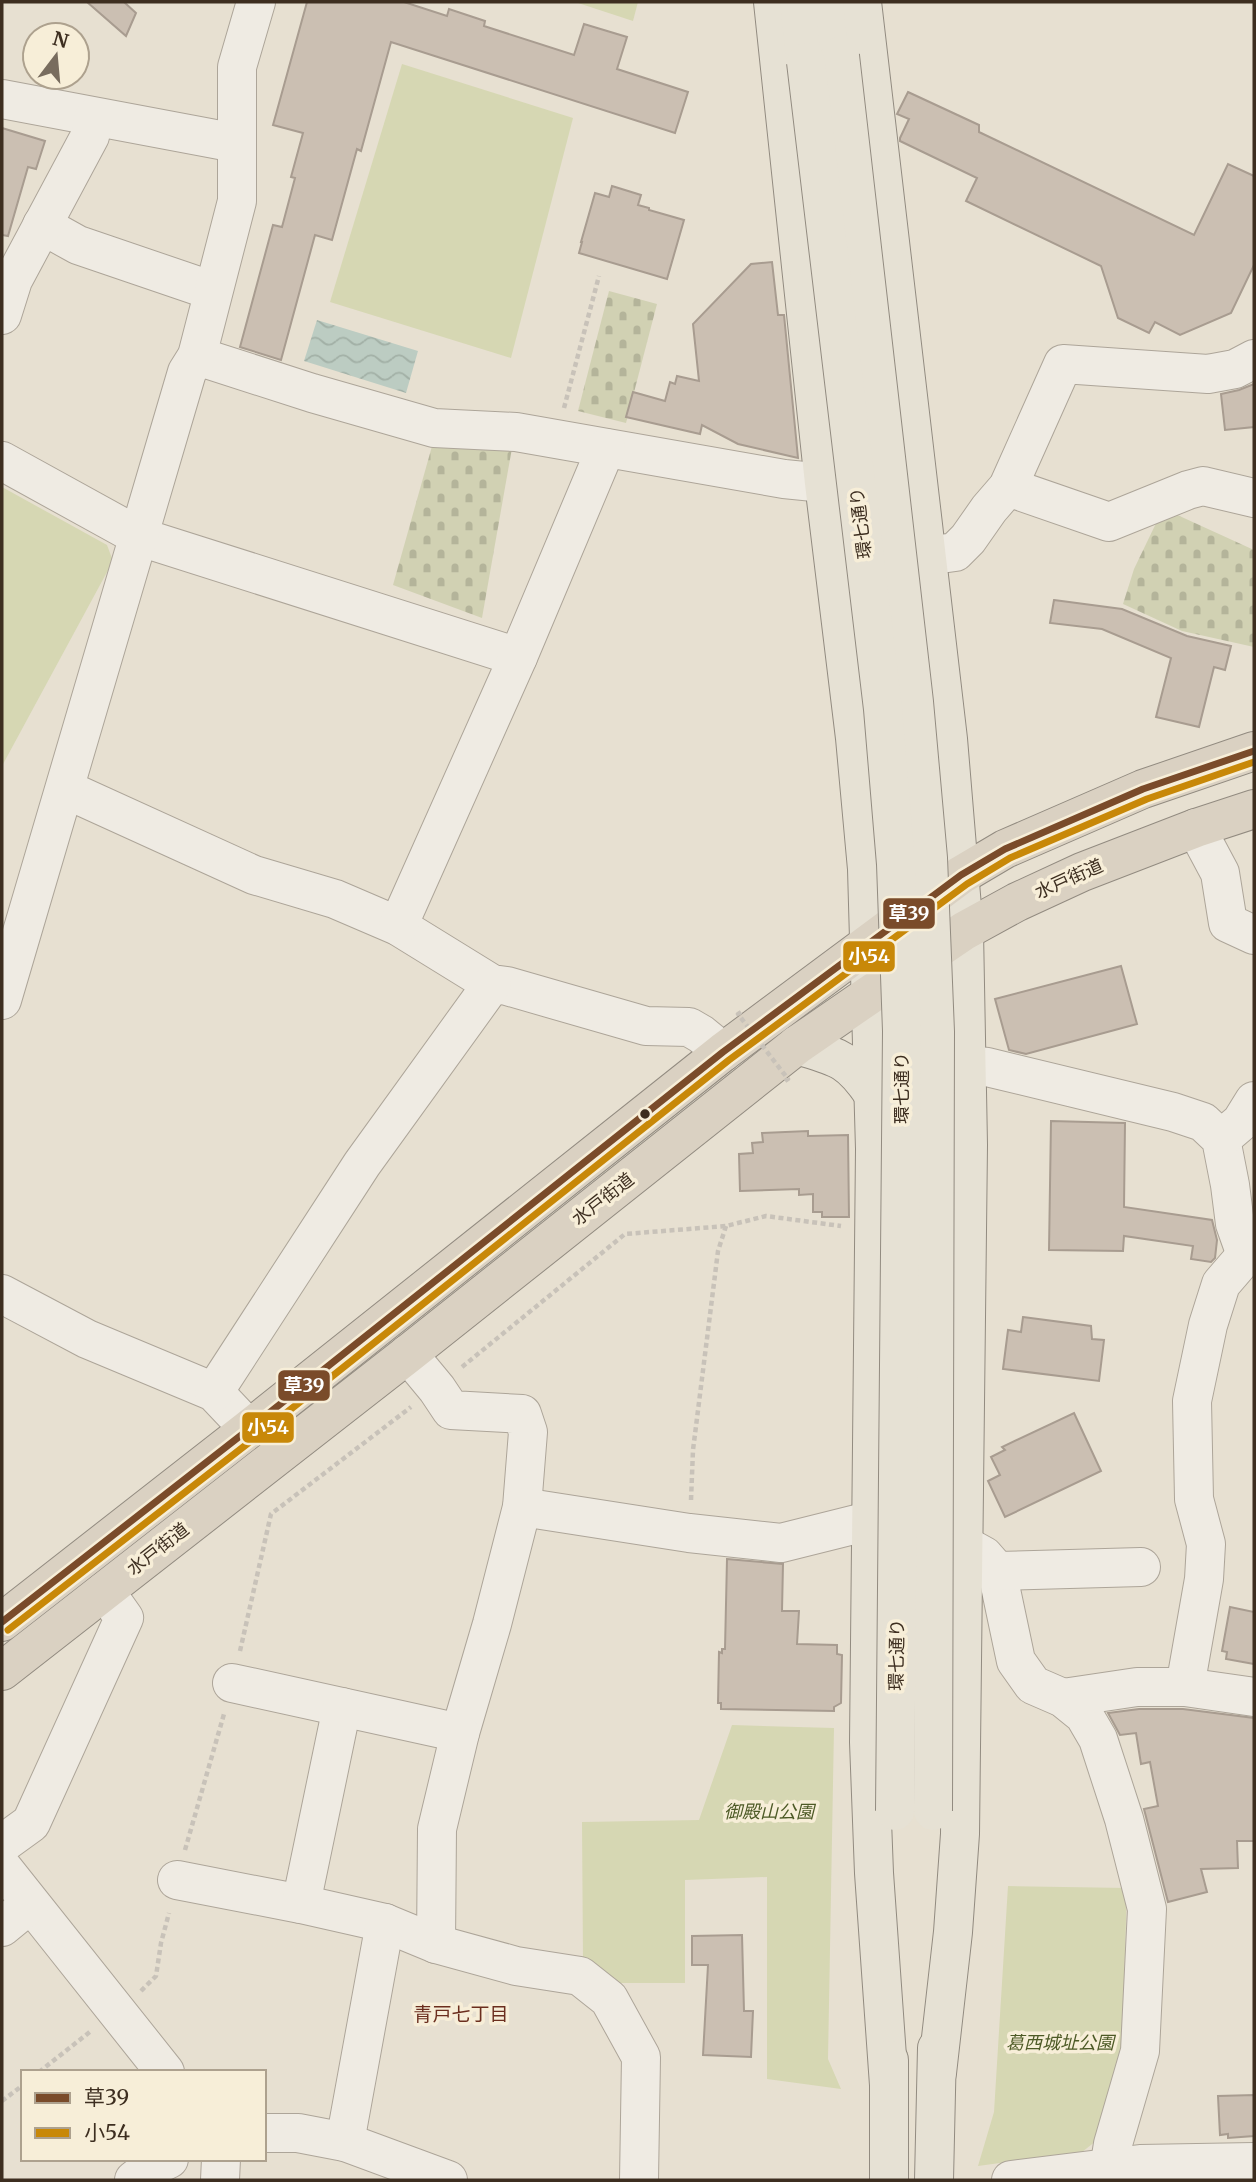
<svg xmlns="http://www.w3.org/2000/svg" width="1256" height="2182" viewBox="0 0 1256 2182" font-family="Merriweather,'Noto Sans JP',serif">
<defs>
<pattern id="cemetery-stones" width="16" height="16" patternUnits="userSpaceOnUse" patternTransform="scale(1.75)"><rect width="16" height="16" fill="#d1d1b3"/><path d="M2 7V4a2 2 0 0 1 4 0v3zM10 15v-3a2 2 0 0 1 4 0v3z" fill="#b4b49a"/></pattern>
<pattern id="water-waves" width="16" height="10" patternUnits="userSpaceOnUse" patternTransform="scale(1.75)"><rect width="16" height="10" fill="#bcccc2"/><path d="M0 5q4-4 8 0t8 0" fill="none" stroke="#a2b0a6"/></pattern>
</defs>
<rect width="100%" height="100%" fill="#e7e0d1"/>
<g fill="url(#cemetery-stones)">
<path d="M609,291L657,304L626,423L578,411Z"/>
<path d="M434,439L512,448L482,618L393,585Z"/>
<path d="M1173,513L1254,550V647L1182,631L1123,604L1134,569L1160,515Z"/>
</g>
<g fill="#d6d7b3">
<path d="M575,2H638L633,21Z"/>
<path d="M402,64L573,118L511,358L330,302Z"/>
<path d="M2,487L107,545L113,561L2,766Z"/>
<path d="M732,1725L834,1728L828,2059L841,2089L767,2079V1877L685,1880V1983H614L583,1962L582,1822L699,1820Z"/>
<path d="M1008,1886L1127,1888L1122,2051L1096,2141L1082,2152L978,2166L994,2112Z"/>
</g>
<path fill="url(#water-waves)" d="M317,320L418,351L406,393L304,361Z"/>
<g fill="#cbbfb2" stroke="#a89c90" stroke-width="2">
<path d="M87,2H124L136,13L126,36Z"/>
<path d="M307,2H404L447,16L449,9L485,21L484,26L574,55L584,24L627,37L617,69L688,92L675,133L391,42L361,151L357,149L332,240L315,235L281,360L240,347L273,225L282,227L295,178L291,177L303,133L273,125Z"/>
<path d="M908,92L979,125V132L1194,235L1228,164L1254,176V265L1231,313L1180,335L1155,322L1149,333L1118,318L1101,266L966,201L977,178L900,141V138L909,119L897,114Z"/>
<path d="M2,128L45,141L36,169L28,167L8,236L2,235Z"/>
<path d="M612,186L641,195L638,205L649,208V210L684,220L667,279L579,253L582,242H581L595,193L609,197Z"/>
<path d="M772,262L778,315H784L798,458L738,444L702,425L700,434L626,417L633,392L665,401L670,382L675,384L677,376L699,381L693,324L751,264Z"/>
<path d="M1254,384V427L1225,430L1221,394L1239,390Z"/>
<path d="M1054,600L1122,609L1187,636L1231,646L1225,670L1214,667L1199,727L1156,717L1171,658L1102,629L1050,623Z"/>
<path d="M1121,966L1137,1024L1026,1054L1009,1050L995,999Z"/>
<path d="M1051,1121L1125,1123L1124,1207L1212,1220L1217,1240L1215,1258L1211,1262L1191,1259L1193,1246L1124,1236L1123,1251L1049,1250Z"/>
<path d="M808,1131V1136L848,1135L849,1217H822V1212H813V1194L799,1195V1189L740,1191L739,1154L753,1153L752,1143L763,1142L762,1133Z"/>
<path d="M1023,1317L1091,1326L1092,1339L1104,1340L1099,1381L1003,1369L1008,1330L1021,1332Z"/>
<path d="M1074,1413L1101,1471L1005,1517L988,1481L1000,1475L991,1457L1005,1450L1002,1447Z"/>
<path d="M727,1559L783,1564L782,1611H799L797,1644L837,1645V1654L842,1655L841,1703L834,1707V1711L721,1709V1703H718L719,1652L722,1653V1649H725Z"/>
<path d="M1230,1607L1254,1612V1664L1226,1659L1227,1652L1222,1651Z"/>
<path d="M1139,1709H1183L1254,1718V1841H1237L1238,1868L1201,1869L1207,1892L1168,1902L1144,1809L1158,1806L1150,1762L1141,1764L1136,1733L1120,1735L1108,1713Z"/>
<path d="M742,1935L744,2011H753L751,2057L703,2055L708,1965H692V1936Z"/>
<path d="M1254,2095V2136L1228,2138V2134L1220,2135L1218,2096Z"/>
</g>
<g fill="none" stroke-linecap="round" stroke-linejoin="round">
<defs>
<g id="minor">
<path d="M2,99L236,143"/>
<path d="M42,225L78,245L213,291"/>
<path d="M2,315L13,280L90,136L94,117"/>
<path d="M197,356L312,393L434,428L516,432L784,479L824,483"/>
<path d="M2,461L140,537L518,657"/>
<path d="M1008,487L1109,522L1188,490L1203,486L1254,498"/>
<path d="M926,556L955,552L968,539L989,509L1008,487L1063,364L1208,374L1235,369L1254,359"/>
<path d="M65,789L254,875L335,899L398,926L492,984L507,986L646,1026L689,1027L701,1034L723,1052"/>
<path d="M1196,828L1220,873L1228,923L1254,935"/>
<path d="M398,926L518,657L606,448"/>
<path d="M2,1000L187,372L197,356L237,201V67L256,2"/>
<path d="M968,1065L987,1067L1173,1112L1203,1122L1221,1139L1230,1185L1235,1224L1246,1255L1254,1254"/>
<path d="M1221,1139L1241,1122L1254,1101"/>
<path d="M2,1294L87,1339L214,1392L249,1429"/>
<path d="M408,1354L437,1389L451,1410L522,1414L528,1432L522,1507L492,1624L460,1733L437,1829L436,1944"/>
<path d="M214,1392L362,1164L492,984"/>
<path d="M522,1507L689,1533L781,1543L873,1520"/>
<path d="M964,1545L984,1556L997,1571L1016,1661L1033,1685L1063,1698L1084,1715L1098,1739L1124,1819L1147,1909L1140,2051L1113,2144L1109,2169L1111,2180"/>
<path d="M997,1571L1141,1567"/>
<path d="M232,1683L460,1733"/>
<path d="M1185,1687L1204,1579L1206,1544L1194,1499L1192,1401L1208,1325L1221,1284L1246,1255"/>
<path d="M1063,1698L1137,1687H1185L1254,1697"/>
<path d="M2,1844L31,1823L124,1618L105,1591"/>
<path d="M2,1867L165,2072"/>
<path d="M177,1880L301,1904L385,1923L436,1944L516,1966L580,1976L609,1999L641,2057L639,2180"/>
<path d="M301,1904L342,1707"/>
<path d="M2,1927L30,1904"/>
<path d="M264,2133H298L345,2142L448,2180"/>
<path d="M345,2142L385,1923"/>
<path d="M134,2180L150,2168L169,2159"/>
<path d="M220,2180L221,2159"/>
<path d="M1011,2180L1140,2164L1254,2162"/>
</g>
<g id="major">
<path d="M773,2L824,483L855,738L867,869L875,1149L869,1742L874,1873L889,2085"/>
<path d="M799,2L806,62"/>
<path d="M834,2L840,56"/>
<path d="M862,2L948,739L964,931L968,1145L960,1834L953,1932L937,2073"/>
<path d="M797,1045C837,1057 849,1058 873,1094"/>
<path d="M889,2180V2060"/>
<path d="M934,2180L937,2048"/>
</g>
<g id="highway">
<path d="M2,1622L249,1429L723,1052L961,875L1005,849L1143,789L1254,751"/>
<path d="M2,1671L408,1354L797,1045L871,994L964,931L1017,902L1082,872L1196,828L1254,809"/>
</g>
</defs>
<use href="#minor" stroke="#ada599" stroke-width="40"/>
<use href="#major" stroke="#928b80" stroke-width="40"/>
<use href="#highway" stroke="#928b80" stroke-width="40"/>
<g stroke="#c8c2b9" stroke-width="4.5" stroke-dasharray="5 3.5" stroke-linecap="butt">
<path d="M564,408L599,276"/>
<path d="M462,1367L625,1234L726,1226L766,1216L841,1226"/>
<path d="M691,1500L693,1450L718,1251L726,1226"/>
<path d="M240,1651L271,1514L411,1407"/>
<path d="M185,1850L224,1714"/>
<path d="M141,1991L156,1976L161,1943L169,1913"/>
<path d="M39,2072L91,2031"/>
<path d="M2,2101L23,2085"/>
</g>
<use href="#minor" stroke="#efebe3" stroke-width="38"/>
<use href="#major" stroke="#e6e1d4" stroke-width="38"/>
<use href="#highway" stroke="#dad1c2" stroke-width="38"/>
<defs>
<g id="major-bridge">
<path d="M840,56L914,702L928,858L935,1032L933,1811"/>
<path d="M806,62L883,709L896,864L902,1031L895,1811"/>
</g>
</defs>
<use href="#major-bridge" stroke="#928b80" stroke-width="40" stroke-linecap="butt"/>
<path stroke="#c8c2b9" stroke-width="4.5" stroke-dasharray="5 3.5" stroke-linecap="butt" d="M741,1012L738,1014L788,1079L785,1081"/>
<use href="#major-bridge" stroke="#e6e1d4" stroke-width="38"/>
<defs>
<path id="bus-1" d="M2,1622L249,1429L723,1052L961,875L1005,849L1143,789L1254,751"/>
<path id="bus-2" d="M8,1630L256,1437L729,1060L967,884L1010,858L1147,799L1254,762"/>
</defs>
<use href="#bus-1" stroke="#f7eed8" stroke-width="12"/>
<use href="#bus-2" stroke="#f7eed8" stroke-width="12"/>
<use href="#bus-1" stroke="#7a4b2a" stroke-width="7"/>
<use href="#bus-2" stroke="#c88808" stroke-width="7"/>
</g>
<circle fill="#3d2e20" stroke="#f7eed8" stroke-width="2.5" cx="645" cy="1114" r="6"/>
<g text-anchor="middle" stroke-width="7" stroke-linejoin="round" paint-order="stroke">
<g font-size="18" fill="#3d2e20" stroke="#f7eed8">
<text transform="translate(861 523) rotate(-97)" y="6">環七通り</text>
<text transform="translate(1069 879) rotate(-24)" y="6">水戸街道</text>
<text transform="translate(902 1088) rotate(-90)" y="6">環七通り</text>
<text transform="translate(603 1199) rotate(-38)" y="6">水戸街道</text>
<text transform="translate(158 1549) rotate(-38)" y="6">水戸街道</text>
<text transform="translate(897 1655) rotate(-89)" y="6">環七通り</text>
</g>
<g font-size="18" font-style="italic" fill="#4d5a26" stroke="#f7eed8">
<text x="769" y="1818">御殿山公園</text>
<text x="1060" y="2049">葛西城址公園</text>
</g>
<g font-size="19" fill="#6b2e1e" stroke="#f7eed8">
<text x="461" y="2021">青戸七丁目</text>
</g>
</g>
<g stroke="#f7eed8" stroke-width="2.5">
<rect x="882" y="897" width="54" height="33" rx="7" fill="#7a4b2a"/>
<rect x="842" y="940" width="54" height="33" rx="7" fill="#c88808"/>
<rect x="277" y="1369" width="54" height="33" rx="7" fill="#7a4b2a"/>
<rect x="241" y="1411" width="54" height="33" rx="7" fill="#c88808"/>
</g>
<g font-size="19" text-anchor="middle" font-weight="bold" fill="#fff">
<text x="909" y="920">草39</text>
<text x="869" y="963">小54</text>
<text x="304" y="1392">草39</text>
<text x="268" y="1434">小54</text>
</g>
<rect width="1256" height="2182" fill="none" stroke="#3d2e20" stroke-width="7"/>
<rect x="21" y="2070" width="245" height="91" fill="#f7eed8" stroke="#ada18e" stroke-width="2"/>
<rect x="35" y="2093" width="35" height="10" fill="#7a4b2a" stroke="#ada18e" stroke-width="2"/>
<text x="84" y="2105" font-size="21" fill="#3d2e20">草39</text>
<rect x="35" y="2128" width="35" height="10" fill="#c88808" stroke="#ada18e" stroke-width="2"/>
<text x="84" y="2140" font-size="21" fill="#3d2e20">小54</text>
<g transform="translate(56 56) rotate(16)"><circle r="33" fill="#f7eed8" stroke="#ada18e" stroke-width="2"/>
<path d="M0-5L12 26L0 18L-12 26Z" fill="#786c5e"/>
<text y="-10" font-size="19" font-weight="bold" text-anchor="middle" fill="#3d2e20">N</text>
</g>
</svg>
